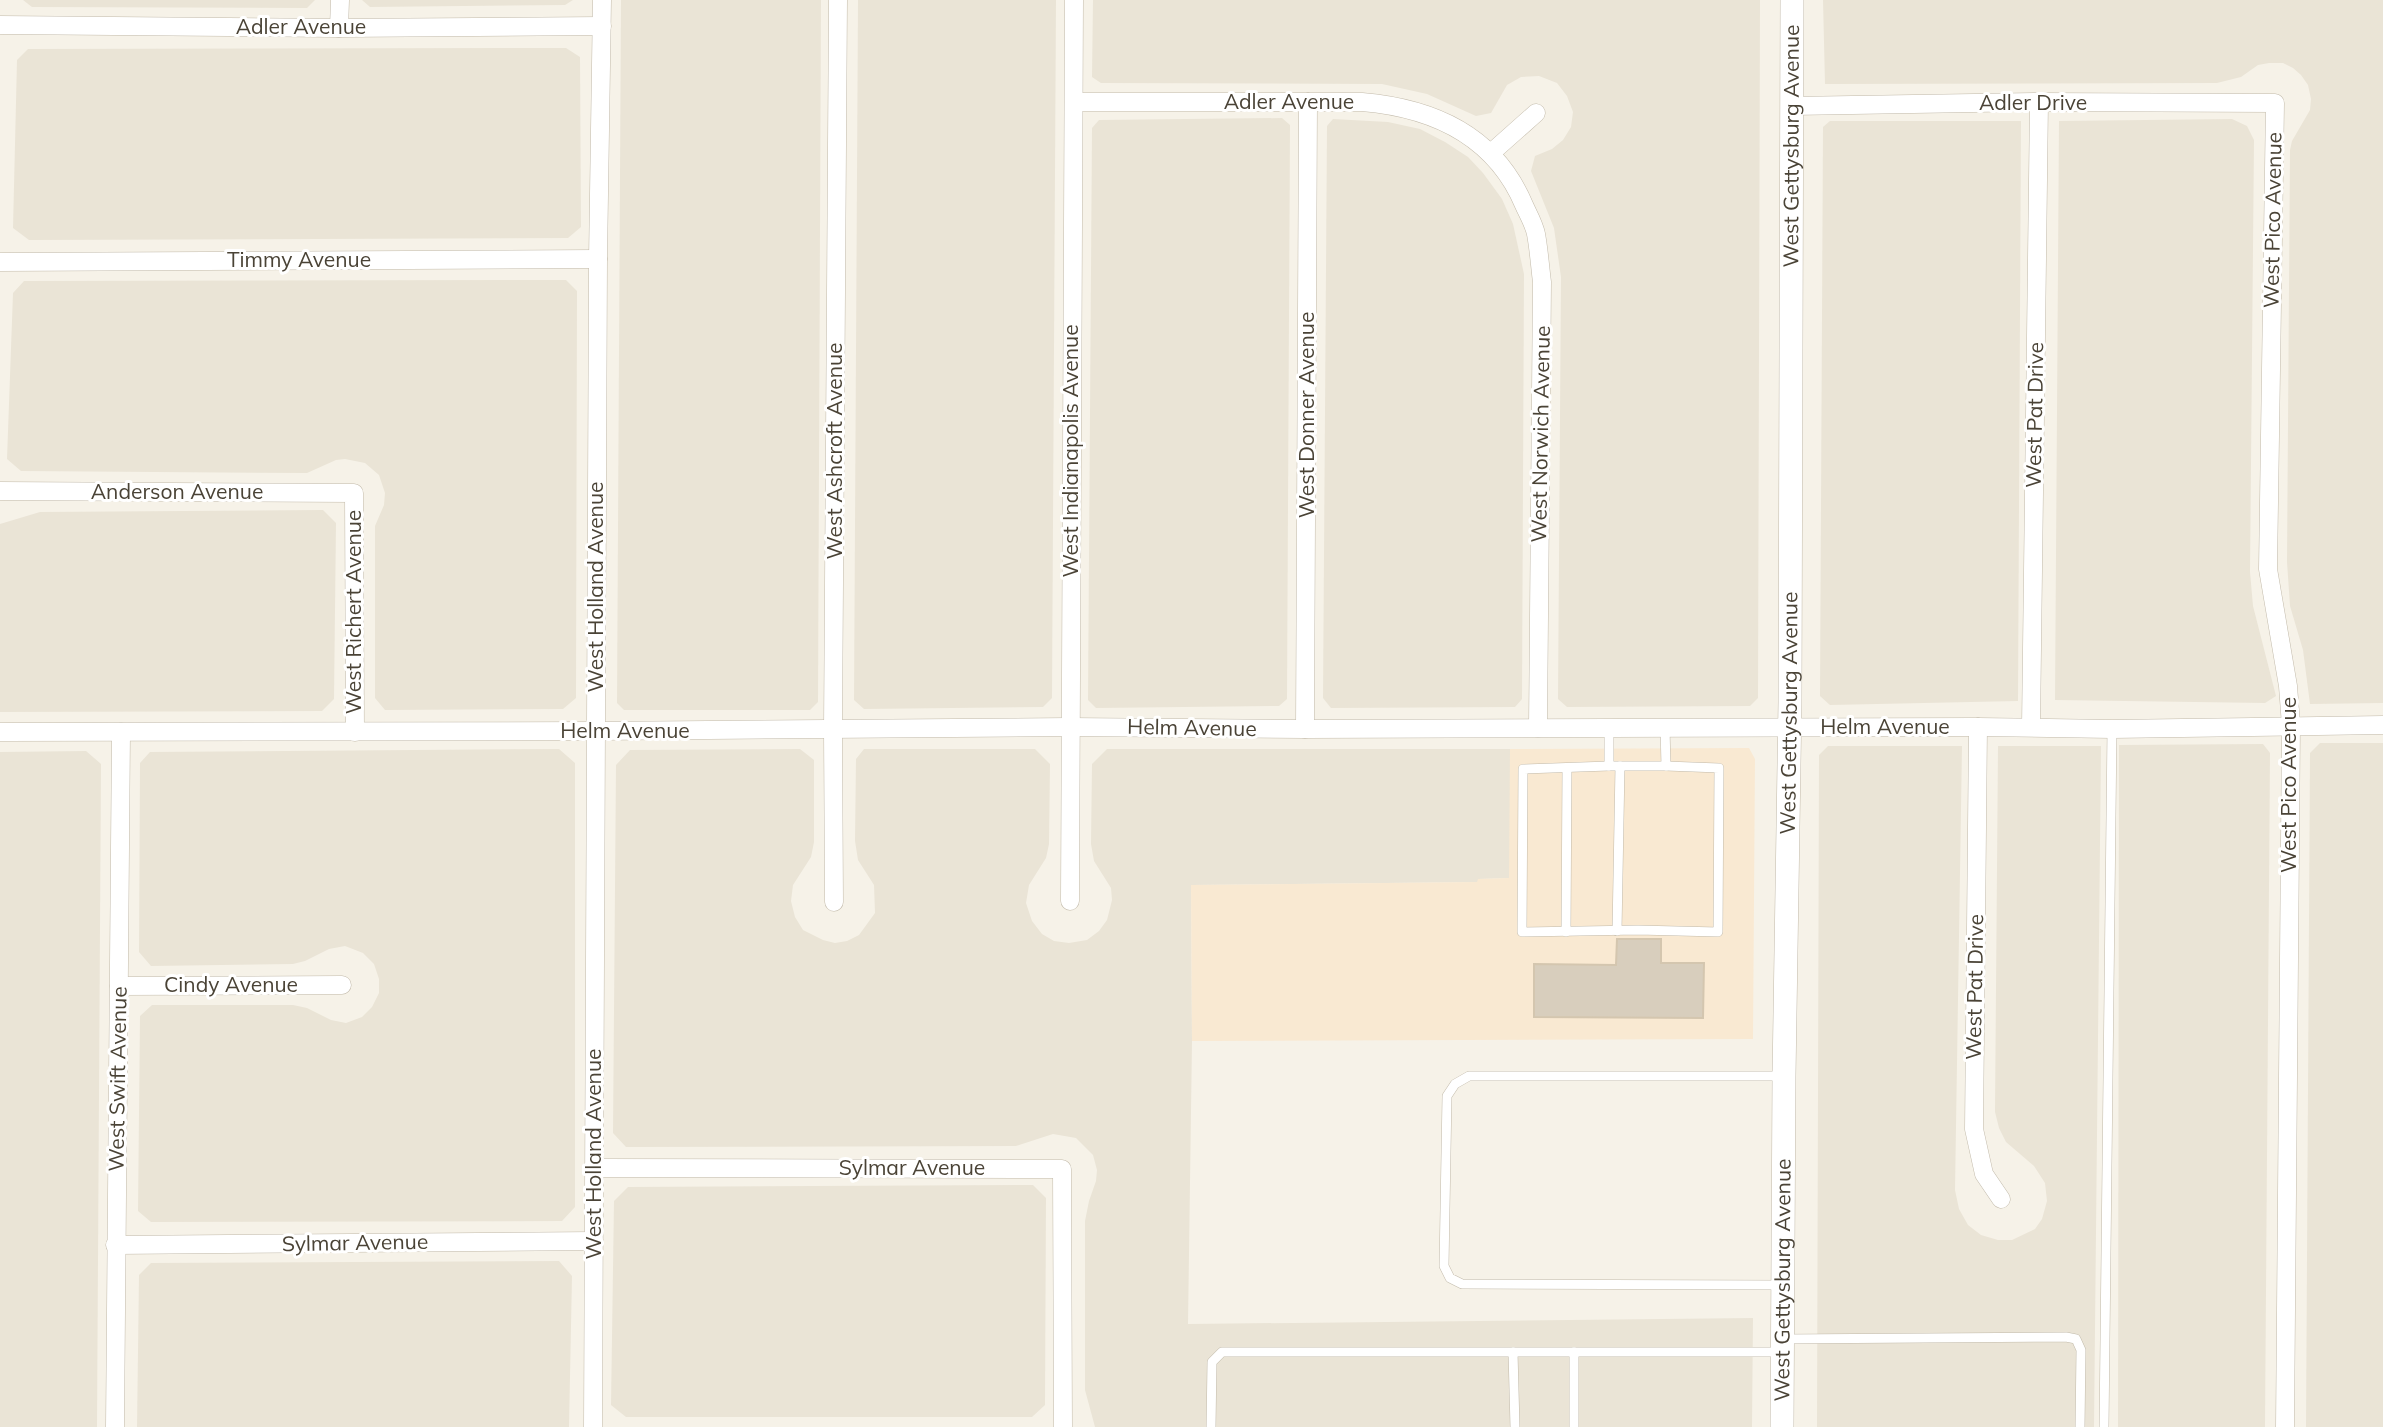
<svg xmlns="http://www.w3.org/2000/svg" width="2383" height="1427" viewBox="0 0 2383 1427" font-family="Mulish,sans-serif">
<rect width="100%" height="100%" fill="#f6f2e8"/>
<g fill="#eae4d6">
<path d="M23,0H315L307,8L32,7Z"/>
<path d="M362,0H573L565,5L370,7Z"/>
<path d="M621,0H821L818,702L810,710H624L617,703Z"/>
<path d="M858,0H1056L1052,698L1043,707L864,709L854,700Z"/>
<path d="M1093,0H1760L1758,698L1750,706L1567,707L1558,699L1561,277L1554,228L1531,171L1535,156L1552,149L1563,140L1571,127L1573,112L1567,96L1557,83L1539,76L1521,77L1507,85L1491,113L1476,116L1427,94L1382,84L1101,83L1092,77Z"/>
<path d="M1823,0H2383V703L2310,704L2303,650L2290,606L2287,562L2290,150L2292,141L2310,110L2311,99L2308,85L2301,75L2293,68L2283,63H2269L2258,65L2241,77L2217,83L1825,84Z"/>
<path d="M566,48L580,57L581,227L568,238L29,240L13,228L17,60L28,49Z"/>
<path d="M1282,118L1290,125L1287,699L1279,706L1096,708L1088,700L1092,128L1099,120Z"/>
<path d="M1333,119L1388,122L1420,129L1445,142L1468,157L1483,173L1502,199L1513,224L1524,274L1522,699L1515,707L1331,708L1323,698L1327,126Z"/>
<path d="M2232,119L2247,126L2254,140L2250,572L2253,606L2276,696L2265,703L2055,700L2059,121Z"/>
<path d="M1830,121H2021L2018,701L1830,705L1820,696L1823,127Z"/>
<path d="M566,280L577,291L576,698L563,709L385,710L375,698V526L384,505L385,493L379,475L365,463L345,459L336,460L307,473L21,471L7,459L13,293L24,281Z"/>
<path d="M323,510L336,523L334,699L322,711L0,712V524L40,512Z"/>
<path d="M2320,743H2383V1427H2306L2310,753Z"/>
<path d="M2263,744L2270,753L2265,1427H2118L2119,745Z"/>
<path d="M1828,746H1962L1955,1190L1959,1209L1968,1225L1981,1235L1998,1240H2012L2035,1229L2042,1219L2047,1201L2045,1183L2034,1166L2006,1142L1999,1128L1995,1112L1998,746H2101L2094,1427H1817L1819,755Z"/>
<path d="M559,749L575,763V1207L562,1221L151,1222L138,1211L140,1016L152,1005H293L307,1008L331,1020L346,1023L362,1017L372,1007L379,993V979L374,964L363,953L345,946L329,949L305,961L293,964L151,966L139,952L140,763L150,752Z"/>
<path d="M800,749L814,760V842L811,857L793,885L791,901L795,917L803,930L823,940L835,943L847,941L859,935L875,913L874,885L858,860L855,841L856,759L864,749H1035L1050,764L1049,844L1046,858L1029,885L1026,903L1032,921L1042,934L1054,941L1069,943L1087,940L1099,931L1107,920L1112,900L1111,888L1094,861L1091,844L1092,764L1107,749H1510V878L1479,879L1478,882L1191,885L1192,1041L1188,1324L1753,1318L1752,1427H1095L1085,1390V1221L1089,1201L1096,1181L1097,1170L1093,1155L1076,1138L1053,1134L1016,1146L626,1147L613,1133L616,765L630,750Z"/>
<path d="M86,751L101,764L97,1427H0V752Z"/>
<path d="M1033,1185L1046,1198L1045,1405L1032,1417H626L611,1405L614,1201L628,1187Z"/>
<path d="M559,1261L572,1276L569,1427H137L139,1275L151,1263Z"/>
</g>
<path fill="#f9e9d2" d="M1749,748L1755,759L1753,1039L1192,1041L1191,885L1477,882L1478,879L1509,878L1510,749Z"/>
<path fill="#d8cebd" stroke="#d4c6af" stroke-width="2" d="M1617,939H1661V963H1704L1703,1018L1534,1017V964L1616,965Z"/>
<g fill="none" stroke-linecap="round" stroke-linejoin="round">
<defs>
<g id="service">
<path d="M1609,728V766H1666L1665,727"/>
<path d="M1609,766L1523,769L1522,932L1638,930L1718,932L1719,768L1666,766"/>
<path d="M1617,931L1620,766"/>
<path d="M1566,932L1567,768"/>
<path d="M1782,1076H1469L1455,1084L1447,1096L1444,1266L1450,1278L1462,1284L1782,1285"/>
<path d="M1782,1339L2066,1337L2076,1339L2081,1350L2080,1427"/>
<path d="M1513,1352L1515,1427"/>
<path d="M1574,1352V1427"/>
<path d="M1211,1427L1212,1362L1222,1352H1782"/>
<path d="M2104,1427L2112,729"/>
</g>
<g id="minor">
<path d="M0,25L339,28L602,26"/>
<path d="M339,28L340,0"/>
<path d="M1074,102H1362C1433,108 1495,136 1524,205C1528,214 1534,224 1536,234C1539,250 1540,267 1542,282L1538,728"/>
<path d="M1792,106L2039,102L2275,103L2268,569L2288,686L2291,725L2285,1427"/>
<path d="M1491,153L1536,113"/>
<path d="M0,262L598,259"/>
<path d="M0,491L354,493L355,732"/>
<path d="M1978,727L1974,1129L1984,1174L2001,1199"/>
<path d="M2031,727L2039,102"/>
<path d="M1305,729L1308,102"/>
<path d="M0,732L596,731L1069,727L1305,729L1978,727L2112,729L2383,725"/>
<path d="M1070,901L1074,0"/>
<path d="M834,902L833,729L838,0"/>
<path d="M119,986L342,985"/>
<path d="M593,1168L1062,1169L1063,1427"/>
<path d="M115,1245L594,1241"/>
<path d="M115,1427L121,732"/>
<path d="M593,1427L598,259L602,0"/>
</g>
<g id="tertiary">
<path id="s1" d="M1782,1427L1784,1076L1790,702L1792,0"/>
</g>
</defs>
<use href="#service" stroke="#c2baaa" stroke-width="10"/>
<use href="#minor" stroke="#c2baaa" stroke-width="19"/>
<use href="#tertiary" stroke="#c2baaa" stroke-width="24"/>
<use href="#service" stroke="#fff" stroke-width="9"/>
<use href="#minor" stroke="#fff" stroke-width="18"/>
<use href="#tertiary" stroke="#fff" stroke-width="23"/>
</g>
<g text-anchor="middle" stroke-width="6" stroke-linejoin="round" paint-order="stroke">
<g font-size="21" fill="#4a4336" stroke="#fff">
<text x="301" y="34">Adler Avenue</text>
<text x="1289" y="109">Adler Avenue</text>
<text x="2033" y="110">Adler Drive</text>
<text dy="7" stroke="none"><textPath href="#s1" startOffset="1281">West Gettysburg Avenue</textPath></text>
<text transform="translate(2273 220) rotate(-89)" y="7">West Pico Avenue</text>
<text x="299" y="267">Timmy Avenue</text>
<text transform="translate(1307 415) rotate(-90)" y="7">West Donner Avenue</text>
<text transform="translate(2035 415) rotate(-89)" y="7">West Pat Drive</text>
<text transform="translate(1541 434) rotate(-89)" y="7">West Norwich Avenue</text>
<text transform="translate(835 451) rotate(-90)" y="7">West Ashcroft Avenue</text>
<text transform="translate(1071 451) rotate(-90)" y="7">West Indianapolis Avenue</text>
<text x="177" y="499">Anderson Avenue</text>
<text transform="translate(596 587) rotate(-90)" y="7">West Holland Avenue</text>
<text transform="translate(354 612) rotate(-90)" y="7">West Richert Avenue</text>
<text dy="7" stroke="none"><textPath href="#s1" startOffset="714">West Gettysburg Avenue</textPath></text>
<text x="1885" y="734">Helm Avenue</text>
<text transform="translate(1192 728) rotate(1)" y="7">Helm Avenue</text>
<text x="625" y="738">Helm Avenue</text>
<text transform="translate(2289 785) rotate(-90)" y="7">West Pico Avenue</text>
<text x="231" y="992">Cindy Avenue</text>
<text transform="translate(1975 987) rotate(-89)" y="7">West Pat Drive</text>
<text transform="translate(118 1079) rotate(-89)" y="7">West Swift Avenue</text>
<text transform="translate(594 1154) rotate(-90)" y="7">West Holland Avenue</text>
<text x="912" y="1175">Sylmar Avenue</text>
<text transform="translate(355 1243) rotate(-1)" y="7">Sylmar Avenue</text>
<text dy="7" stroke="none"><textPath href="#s1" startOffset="147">West Gettysburg Avenue</textPath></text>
</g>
</g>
</svg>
